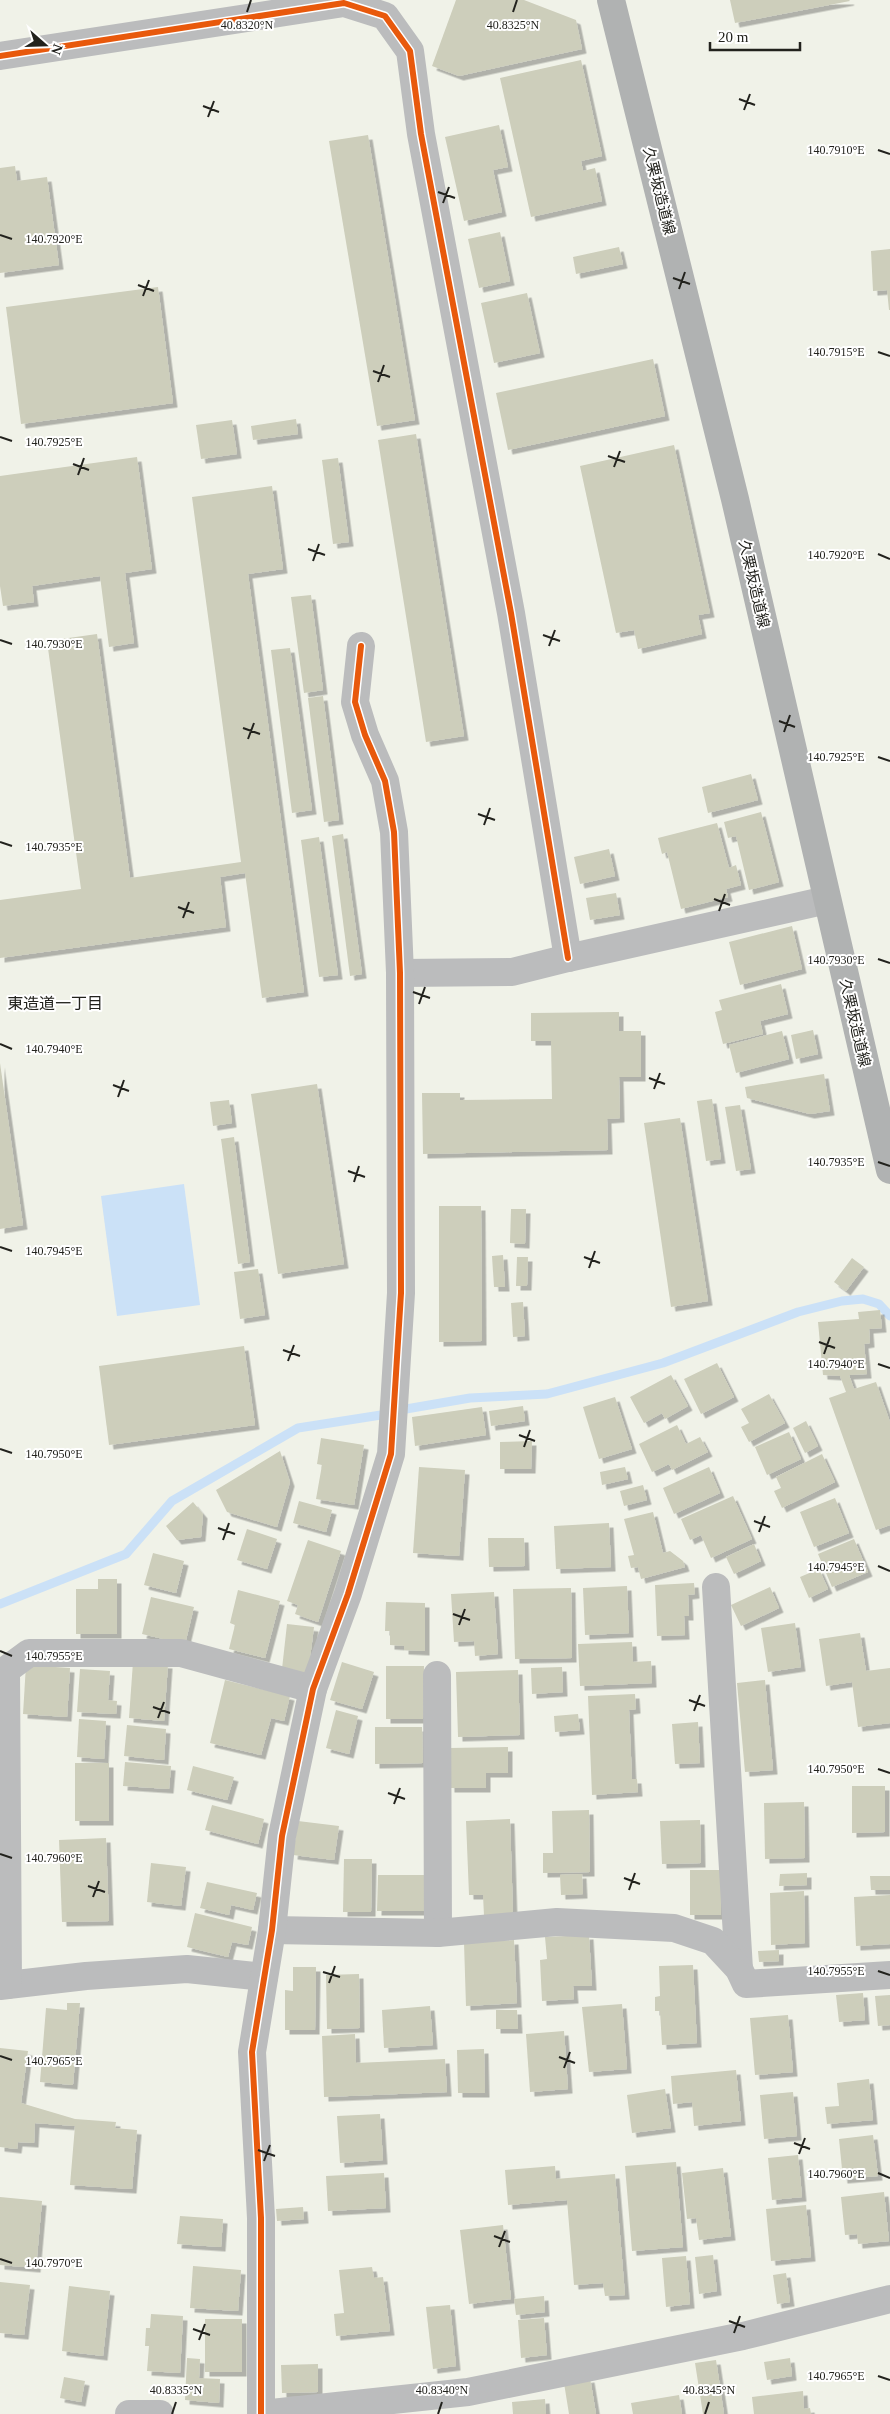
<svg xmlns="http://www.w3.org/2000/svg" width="890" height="2414" viewBox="0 0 890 2414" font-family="'Times New Roman','Noto Sans JP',serif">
<defs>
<filter id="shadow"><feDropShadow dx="4.5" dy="4.5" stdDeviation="0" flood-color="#0004"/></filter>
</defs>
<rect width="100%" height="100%" fill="#f0f2e8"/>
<path fill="#cbe1f7" d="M184,1184L200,1305L117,1316L101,1196Z"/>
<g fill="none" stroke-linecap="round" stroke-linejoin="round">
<g stroke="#cbe1f7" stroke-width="9">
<path d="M406,1409L470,1398L547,1394L663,1363L798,1312L842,1301L863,1299L879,1304L890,1316"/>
<path d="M0,1604L126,1554L172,1501L298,1428L381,1415"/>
</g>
</g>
<g fill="#cdcebb" filter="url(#shadow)">
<path d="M456,0H524L576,20L582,49L459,76L432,66Z"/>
<path d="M730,0H849L850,1L735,23Z"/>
<path d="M581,60L602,156L581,161L583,171L595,168L602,201L531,217L500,78Z"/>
<path d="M499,125L508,167L493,170L502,212L464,221L445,137Z"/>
<path d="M368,135L415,420L377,426L329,141Z"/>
<path d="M15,166L17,181L47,177L59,265L0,273V168Z"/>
<path d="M500,232L510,281L479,288L468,239Z"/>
<path d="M619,247L623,264L576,274L573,257Z"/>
<path d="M890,249V310H889L887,290L873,291L871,251Z"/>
<path d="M158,287L173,403L21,424L6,307Z"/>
<path d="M527,293L540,353L494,363L481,303Z"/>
<path d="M653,359L665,416L508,450L496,393Z"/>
<path d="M296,419L298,434L253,440L251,426Z"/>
<path d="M232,420L237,454L201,459L196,425Z"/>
<path d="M416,434L464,736L426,742L378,440Z"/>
<path d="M674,445L710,613L698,615L702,634L638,649L634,630L616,633L580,466Z"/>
<path d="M137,457L152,569L125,573L134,643L109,647L100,576L32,586L34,602L3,606L0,586V476Z"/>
<path d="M338,458L349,542L333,544L322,460Z"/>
<path d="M272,486L283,569L248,574L304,992L262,998L245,873L220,877L226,927L0,958V900L81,889L47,641L97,634L130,878L241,862L192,497Z"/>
<path d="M311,595L323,690L304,693L291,597Z"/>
<path d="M290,648L312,810L292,813L271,650Z"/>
<path d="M323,696L339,820L324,822L308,698Z"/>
<path d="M751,774L758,800L708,813L702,787Z"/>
<path d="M761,812L779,882L749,890L736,836L728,838L724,822Z"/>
<path d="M717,823L729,868L736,865L741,885L726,889L728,897L681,909L667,852L662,854L658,838Z"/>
<path d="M343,834L362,974L350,976L332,836Z"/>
<path d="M319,837L338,975L319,977L301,840Z"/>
<path d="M609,849L615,876L580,884L574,857Z"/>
<path d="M616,893L620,915L590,920L586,898Z"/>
<path d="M792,926L802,969L740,985L729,942Z"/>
<path d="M781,984L788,1014L760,1021L763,1034L723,1044L715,1012L722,1010L719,1000Z"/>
<path d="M619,1012V1031H641V1077H619L620,1118L607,1119L608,1150L423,1154L422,1093H460V1100L552,1099L551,1041H531V1013Z"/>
<path d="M813,1030L818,1054L796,1059L791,1035Z"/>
<path d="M782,1031L789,1059L736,1073L729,1045Z"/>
<path d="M0,1063L23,1225L0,1229Z"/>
<path d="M824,1074L830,1111L810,1114L747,1098L745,1087Z"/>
<path d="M317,1084L344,1264L278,1274L251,1094Z"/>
<path d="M712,1099L721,1159L706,1161L697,1101Z"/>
<path d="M229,1100L232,1123L213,1126L210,1102Z"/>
<path d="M740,1105L751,1169L736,1171L725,1107Z"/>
<path d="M680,1118L708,1301L671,1307L644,1123Z"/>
<path d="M234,1137L250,1262L238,1264L221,1139Z"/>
<path d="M439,1206H481L482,1341L439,1342Z"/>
<path d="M511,1209H526L525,1244L510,1243Z"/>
<path d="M503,1255L505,1287H494L492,1256Z"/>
<path d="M517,1257H528L527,1286H516Z"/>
<path d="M852,1258L864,1267L846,1291L834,1282Z"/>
<path d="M258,1269L265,1315L240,1319L234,1272Z"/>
<path d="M523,1302L525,1336L513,1337L511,1303Z"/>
<path d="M880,1310L882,1328L869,1329L870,1343L864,1344L867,1374L849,1375L854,1389L876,1382L890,1422V1525L876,1530L829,1398L846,1392L840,1376L823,1375L818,1322L859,1319L858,1312Z"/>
<path d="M244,1346L255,1425L109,1445L99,1366Z"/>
<path d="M717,1363L734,1397L701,1414L684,1379Z"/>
<path d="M671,1375L688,1406L665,1419L662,1413L644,1423L630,1397Z"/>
<path d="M769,1394L785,1423L749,1442L741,1427L749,1423L741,1409Z"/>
<path d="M615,1397L632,1449L599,1459L583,1407Z"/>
<path d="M523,1406L525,1421L491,1426L489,1411Z"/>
<path d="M482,1407L486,1435L415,1446L412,1417Z"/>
<path d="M806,1421L818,1446L805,1453L793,1428Z"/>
<path d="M677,1425L686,1444L700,1437L708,1452L672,1470L669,1464L652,1472L639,1444Z"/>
<path d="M789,1432L801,1459L767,1475L755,1447Z"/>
<path d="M321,1438L364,1445L354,1505L316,1499L322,1465L317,1464Z"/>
<path d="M532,1441L531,1469H500V1442Z"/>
<path d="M280,1451L290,1482L277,1527L227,1512L216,1490Z"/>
<path d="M822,1454L835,1482L782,1508L774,1491L781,1488L776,1477Z"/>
<path d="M419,1467L465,1470L459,1556L413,1553Z"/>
<path d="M625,1467L628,1479L602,1485L600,1472Z"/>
<path d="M709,1467L720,1493L674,1514L663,1488Z"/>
<path d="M643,1485L647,1500L624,1506L620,1491Z"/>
<path d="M733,1496L752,1539L711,1558L701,1535L690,1540L681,1519Z"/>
<path d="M835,1498L849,1533L814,1547L800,1512Z"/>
<path d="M299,1501L332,1510L326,1532L293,1523Z"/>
<path d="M193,1502L203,1514L201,1537L177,1540L166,1526Z"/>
<path d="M653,1512L663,1553L670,1551L683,1561L685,1567L641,1579L638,1567L631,1568L628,1556L634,1555L624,1519Z"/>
<path d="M609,1523L611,1567L556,1569L554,1526Z"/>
<path d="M247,1529L277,1539L267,1569L237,1560Z"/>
<path d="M488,1538H524L525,1566L489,1567Z"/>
<path d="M854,1539L868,1572L832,1587L818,1554Z"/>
<path d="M308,1540L341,1551L318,1622L295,1614L298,1605L287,1601Z"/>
<path d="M754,1544L761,1561L734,1574L726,1557Z"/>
<path d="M153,1553L184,1561L176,1593L144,1585Z"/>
<path d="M819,1569L828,1589L809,1598L800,1577Z"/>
<path d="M98,1579H117V1634H76V1589H98Z"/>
<path d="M694,1583L695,1594L688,1595L689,1616H684L685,1635L657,1636L655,1585Z"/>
<path d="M627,1586L629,1633L585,1635L583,1588Z"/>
<path d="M770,1587L779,1608L741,1626L731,1605Z"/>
<path d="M571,1588L572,1658L515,1659L513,1589Z"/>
<path d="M238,1590L280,1601L265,1658L229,1649L235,1625L230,1623Z"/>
<path d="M494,1592L498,1654L475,1656L474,1641L454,1642L451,1594Z"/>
<path d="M151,1597L194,1607L185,1644L142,1634Z"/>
<path d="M386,1602L425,1603V1651L404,1650V1646L390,1645V1631H385Z"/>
<path d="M795,1623L801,1667L768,1672L761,1628Z"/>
<path d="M287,1624L314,1627L308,1673L282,1669Z"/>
<path d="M860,1633L866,1671L890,1668V1723L858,1727L852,1682L826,1686L819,1639Z"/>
<path d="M632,1642L633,1662L651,1661L652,1683L580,1686L578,1644Z"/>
<path d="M133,1662L168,1664L164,1721L129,1718Z"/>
<path d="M342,1662L374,1672L362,1709L330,1700Z"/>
<path d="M26,1665L70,1668L67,1717L23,1714Z"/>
<path d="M386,1666H424L423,1719H386Z"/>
<path d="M562,1667L563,1692L532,1694L531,1668Z"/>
<path d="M80,1669L110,1671L108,1700L117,1701L116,1714L77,1712Z"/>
<path d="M518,1670L520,1735L458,1737L456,1672Z"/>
<path d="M225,1680L290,1696L284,1721L271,1718L261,1755L210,1743Z"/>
<path d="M765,1680L773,1770L745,1772L737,1683Z"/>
<path d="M635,1694L636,1709L629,1710L632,1779H637L638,1792L592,1795L588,1696Z"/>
<path d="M336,1710L358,1716L349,1754L326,1748Z"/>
<path d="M578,1714L580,1730L555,1732L554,1716Z"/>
<path d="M79,1719L106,1721L104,1759L77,1757Z"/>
<path d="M698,1722L700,1763L675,1764L672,1724Z"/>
<path d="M127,1725L166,1729L164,1760L124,1756Z"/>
<path d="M375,1727H422L423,1763L375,1764Z"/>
<path d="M508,1747V1773H486V1788H450L449,1748Z"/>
<path d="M125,1762L171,1766L169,1789L123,1786Z"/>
<rect x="75" y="1763" width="34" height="58"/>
<path d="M193,1766L234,1777L227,1800L187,1790Z"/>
<path d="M852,1786H885V1832L852,1833Z"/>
<path d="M804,1802L805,1858L765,1859L764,1803Z"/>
<path d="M212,1805L264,1819L258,1844L205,1830Z"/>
<path d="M589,1810L590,1872L543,1873V1853H553L552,1811Z"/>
<path d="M510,1819L513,1915L484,1916L483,1895H469L466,1821Z"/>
<path d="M700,1820L701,1863L662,1864L660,1821Z"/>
<path d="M298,1821L339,1826L334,1860L293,1855Z"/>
<path d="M106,1838L109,1921L62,1922L59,1840Z"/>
<path d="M344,1859H372L371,1912H343Z"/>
<path d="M151,1863L186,1867L181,1906L147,1902Z"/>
<rect x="690" y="1870" width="31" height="45"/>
<path d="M807,1873V1885L779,1886L780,1874Z"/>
<path d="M582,1874L583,1894L561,1895L560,1875Z"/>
<path d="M378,1875H426V1911H377Z"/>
<path d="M870,1876H890V1890H871Z"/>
<path d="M207,1882L257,1893L253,1910L231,1905L229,1915L200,1908Z"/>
<path d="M804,1891L805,1943L771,1945L770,1893Z"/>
<path d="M890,1895V1944L856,1946L854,1897Z"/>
<path d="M195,1913L252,1927L248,1945L232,1942L228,1957L187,1947Z"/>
<path d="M589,1935L592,1986H573L574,1999L542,2001L540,1960L547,1959L545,1937Z"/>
<path d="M514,1940L517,2003L466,2006L464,1943Z"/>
<path d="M779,1950V1961L759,1962L758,1951Z"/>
<path d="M693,1965L697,2043L662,2045L660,2011H655V1997L660,1996L659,1966Z"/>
<path d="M293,1967H316L315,2030H285V1990L293,1991Z"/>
<path d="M359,1974L360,2028L327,2029L326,1975Z"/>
<path d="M863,1993L865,2020L839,2022L836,1995Z"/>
<path d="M890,1995V2025L878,2026L875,1996Z"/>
<path d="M67,2003H80L73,2085L40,2082L46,2008L67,2010Z"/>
<path d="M622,2004L627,2069L589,2072L582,2007Z"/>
<path d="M430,2006L433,2045L384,2048L382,2010Z"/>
<path d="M496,2010H517L518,2029H496Z"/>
<path d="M788,2015L793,2072L755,2075L750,2018Z"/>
<path d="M564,2031L568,2089L530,2092L526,2034Z"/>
<path d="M355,2034L356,2063L445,2059L447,2092L324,2097L322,2036Z"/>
<path d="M0,2048L28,2051L21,2103L75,2119L116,2122L115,2128L137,2130L132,2189L70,2185L75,2126L35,2123L34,2143L18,2142L17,2149L0,2147Z"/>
<path d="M484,2049L485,2093H458L457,2050Z"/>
<path d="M736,2070L741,2121L694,2126L692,2102L673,2104L671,2076Z"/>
<path d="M869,2079L873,2120L827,2124L825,2107L839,2106L837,2083Z"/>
<path d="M665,2089L671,2128L632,2133L627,2095Z"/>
<path d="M793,2092L797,2136L764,2139L760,2095Z"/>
<path d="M380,2114L383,2160L340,2163L337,2116Z"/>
<path d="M873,2135L878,2176L843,2179L839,2139Z"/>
<path d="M798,2155L802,2197L772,2200L768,2158Z"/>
<path d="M676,2162L683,2247L632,2251L625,2166Z"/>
<path d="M555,2166L556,2179L615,2174L625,2295L605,2296L603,2283L574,2285L567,2200L508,2205L505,2170Z"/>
<path d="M723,2168L731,2236L699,2240L696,2218L687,2219L682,2173Z"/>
<path d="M384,2173L386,2208L328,2211L326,2176Z"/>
<path d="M884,2192L889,2241L858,2244L857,2234L845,2235L841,2197Z"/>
<path d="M0,2197L42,2201L36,2268L0,2265Z"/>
<path d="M806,2205L811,2257L771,2261L766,2209Z"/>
<path d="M303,2207L304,2219L277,2221L276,2209Z"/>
<path d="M180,2216L223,2219L221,2247L177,2244Z"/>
<path d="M503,2225L511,2299L469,2304L460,2230Z"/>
<path d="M713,2255L717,2291L699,2294L695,2257Z"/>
<path d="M686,2256L690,2304L666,2307L662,2258Z"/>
<path d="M193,2266L241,2270L238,2311L190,2308Z"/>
<path d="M372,2267L374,2278L383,2277L390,2331L336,2336L334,2314L344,2313L339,2270Z"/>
<path d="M786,2273L790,2302L777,2304L773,2275Z"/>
<path d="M0,2282L30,2285L24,2335L0,2333Z"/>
<path d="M69,2286L110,2291L103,2356L62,2351Z"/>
<path d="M544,2296L545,2312L516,2315L514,2299Z"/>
<path d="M450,2305L456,2366L433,2369L426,2307Z"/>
<path d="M151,2314L183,2316L180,2373L147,2371L149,2346H145L146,2328H150Z"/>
<path d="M544,2318L547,2355L521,2358L518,2320Z"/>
<rect x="205" y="2319" width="37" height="53"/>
<path d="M187,2358L200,2359L199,2378L220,2379L219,2403L185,2400Z"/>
<path d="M790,2358L792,2376L767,2380L764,2362Z"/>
<path d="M716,2360L724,2414H703L695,2363Z"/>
<path d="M318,2364V2392L282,2393L281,2365Z"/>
<path d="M64,2377L85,2381L81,2402L60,2398Z"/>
<path d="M590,2378L596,2414H569L564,2383Z"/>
<path d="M803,2391L804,2409L810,2408L811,2414H754L752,2397Z"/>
<path d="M679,2395L682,2414H633L631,2403Z"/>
<path d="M545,2399L546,2414H513L512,2402Z"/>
</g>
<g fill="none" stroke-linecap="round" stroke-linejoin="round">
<g stroke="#bbbcbd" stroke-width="28">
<path d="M0,56L344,3L385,16L410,51L421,134L511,613L568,958"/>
<path d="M400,973L512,972L568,958L827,900"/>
<path d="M716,1587L739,1969"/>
<path d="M437,1675L438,1933"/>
<path d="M272,1930L438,1933L557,1922L674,1928L713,1941L739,1969L746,1984L890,1975"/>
<path d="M8,1985L86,1976L187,1969L264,1977"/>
<path d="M0,1986L8,1985L6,1670L29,1653H181L313,1689"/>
<path d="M129,2414H160"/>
<path d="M261,2414V2218L252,2052L272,1930L282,1836L313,1689L348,1594L391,1454L401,1293L400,973L394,832L385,781L365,735L355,702L361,646"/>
<path d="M262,2414L468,2392L743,2336L890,2299"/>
</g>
<path stroke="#b0b2b2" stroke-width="28" d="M611,0L735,499L890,1170"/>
<defs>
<g id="cycleway">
<path d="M0,56L344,3L385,16L410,51L421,134L511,613L568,958"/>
<path d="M261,2414V2218L252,2052L272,1930L282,1836L313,1689L348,1594L391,1454L401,1293L400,973L394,832L385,781L365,735L355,702L361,646"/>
</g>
</defs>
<use href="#cycleway" stroke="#fff" stroke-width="9"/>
<use href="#cycleway" stroke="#e8590c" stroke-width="6"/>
</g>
<path fill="none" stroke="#22221d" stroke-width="2" d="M247,12L251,0M513,12L517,0M739,99L755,105M203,106L219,112M744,110L750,94M208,117L214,101M878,150L890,154M438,192L455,198M443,203L449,187M0,235L12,239M673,278L690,284M138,285L154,291M679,289L685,272M143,296L149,280M878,352L890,356M373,371L390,377M378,382L384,365M0,437L12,441M608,456L625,462M73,464L89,470M614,467L620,451M78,475L84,458M308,549L325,555M878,554L890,559M313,561L319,544M543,635L560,641M0,640L12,644M549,646L555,630M779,721L795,727M243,728L260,734M784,732L790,715M248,739L254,723M878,757L890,761M478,814L495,820M484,825L490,808M0,842L12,846M714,899L730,905M178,907L194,913M719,911L725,894M183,918L189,902M878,959L890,963M413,992L430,998M419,1004L425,987M0,1044L12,1049M649,1078L665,1084M113,1085L129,1091M654,1089L660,1073M118,1097L124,1080M878,1162L890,1166M348,1171L365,1177M354,1182L359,1166M0,1247L12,1251M584,1257L600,1263M589,1268L595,1251M819,1342L835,1348M283,1350L300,1356M824,1354L830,1337M288,1361L294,1345M878,1364L890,1368M519,1435L535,1441M524,1447L530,1430M0,1449L12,1453M754,1521L770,1527M218,1528L235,1534M759,1532L765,1516M223,1540L229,1523M878,1566L890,1571M453,1614L470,1620M459,1625L465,1609M0,1651L12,1656M689,1700L705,1706M153,1707L170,1713M694,1711L700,1695M158,1718L164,1702M878,1769L890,1773M388,1793L405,1799M394,1804L400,1788M0,1854L12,1858M624,1878L640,1884M88,1886L105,1892M629,1890L635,1873M93,1897L99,1881M878,1971L890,1975M323,1972L340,1977M329,1983L335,1966M0,2056L12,2060M559,2057L575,2063M564,2068L570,2052M794,2143L810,2149M258,2150L275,2156M799,2154L805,2138M264,2161L270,2145M878,2173L890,2178M494,2236L510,2242M499,2247L505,2231M0,2259L12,2263M729,2321L745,2327M193,2329L210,2335M734,2333L740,2316M199,2340L205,2324M878,2376L890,2380M172,2414L176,2402M438,2414L442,2402M705,2414L709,2402"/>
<g text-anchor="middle" stroke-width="4" stroke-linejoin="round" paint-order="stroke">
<g font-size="15" fill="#22221d" stroke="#fff">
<text transform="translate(659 191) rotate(76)" y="5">久栗坂造道線</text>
<text transform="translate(754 584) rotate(77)" y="5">久栗坂造道線</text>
<text transform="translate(855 1023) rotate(77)" y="5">久栗坂造道線</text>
</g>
<g font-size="16" fill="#22221d" stroke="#fff">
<text x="55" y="1009">東造道一丁目</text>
</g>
</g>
<g font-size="12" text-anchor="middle" fill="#22221d" stroke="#fff" stroke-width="4" stroke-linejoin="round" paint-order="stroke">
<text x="247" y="29">40.8320°N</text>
<text x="513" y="29">40.8325°N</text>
<text x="836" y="154">140.7910°E</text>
<text x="54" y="243">140.7920°E</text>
<text x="836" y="356">140.7915°E</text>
<text x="54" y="446">140.7925°E</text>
<text x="836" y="559">140.7920°E</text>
<text x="54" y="648">140.7930°E</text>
<text x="836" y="761">140.7925°E</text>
<text x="54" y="851">140.7935°E</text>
<text x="836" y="964">140.7930°E</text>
<text x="54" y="1053">140.7940°E</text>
<text x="836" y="1166">140.7935°E</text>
<text x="54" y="1255">140.7945°E</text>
<text x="836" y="1368">140.7940°E</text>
<text x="54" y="1458">140.7950°E</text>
<text x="836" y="1571">140.7945°E</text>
<text x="54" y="1660">140.7955°E</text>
<text x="836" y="1773">140.7950°E</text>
<text x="54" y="1862">140.7960°E</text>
<text x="836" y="1975">140.7955°E</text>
<text x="54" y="2065">140.7965°E</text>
<text x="836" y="2178">140.7960°E</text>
<text x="54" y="2267">140.7970°E</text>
<text x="836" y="2380">140.7965°E</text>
<text x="176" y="2394">40.8335°N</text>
<text x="442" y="2394">40.8340°N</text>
<text x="709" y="2394">40.8345°N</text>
</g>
<g transform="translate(45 45) rotate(110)" stroke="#ffffff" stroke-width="4" paint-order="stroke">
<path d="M0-4L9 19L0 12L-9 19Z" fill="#22221d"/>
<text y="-8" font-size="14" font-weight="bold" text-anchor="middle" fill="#22221d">N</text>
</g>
<path d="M710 42v8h90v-8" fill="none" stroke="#22221d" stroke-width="2.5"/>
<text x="718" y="42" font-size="15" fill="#22221d" stroke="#ffffff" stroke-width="4" paint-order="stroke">20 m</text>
</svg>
